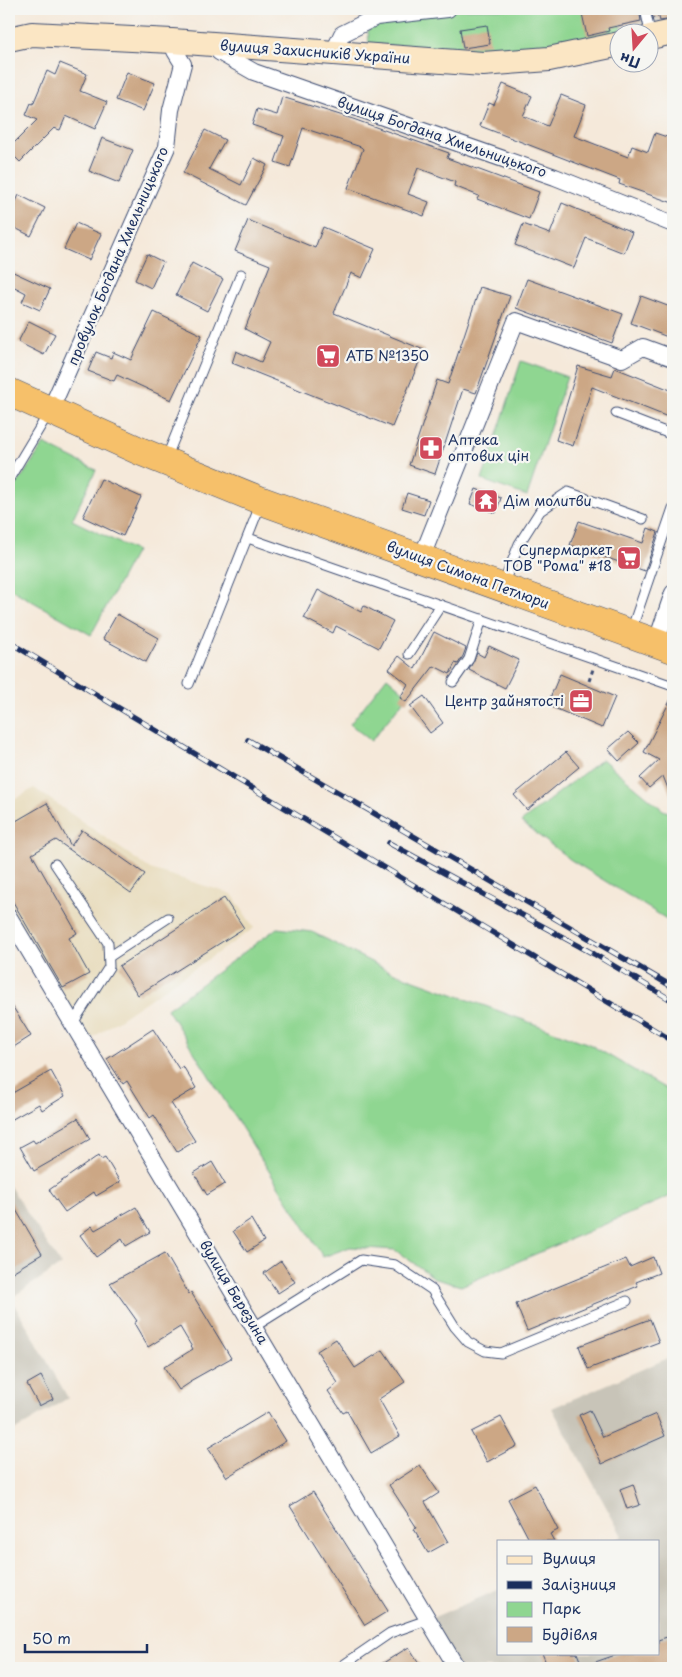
<svg xmlns="http://www.w3.org/2000/svg" width="682" height="1677" viewBox="0 0 682 1677" font-family="'Playpen Sans',sans-serif">
<rect width="100%" height="100%" fill="#f6f6f2"/>
<filter id="ink" filterUnits="userSpaceOnUse"><feTurbulence type="fractalNoise" baseFrequency=".02" numOctaves="2"/><feDisplacementMap in="SourceGraphic" scale="10" xChannelSelector="R" yChannelSelector="G"/><feConvolveMatrix kernelMatrix="1 2 1 2 8 2 1 2 1" color-interpolation-filters="sRGB"/></filter>
<filter id="wash" filterUnits="userSpaceOnUse"><feTurbulence type="fractalNoise" baseFrequency=".0096" numOctaves="4" result="noise"/><feDisplacementMap in="SourceGraphic" scale="20" xChannelSelector="R" yChannelSelector="G"/><feGaussianBlur stdDeviation="1.12" result="paint"/><feColorMatrix in="noise" values="0 0 0 0 0 0 0 0 0 0 0 0 0 0 0 0 0 1.4 0 .05"/><feComposite in="paint" operator="in"/></filter>
<g filter="url(#wash)">
<rect width="100%" height="100%" fill="#f5e9da"/>
<path fill="#e7daba" d="M34,788L150,869L232,894L254,928L85,1043L9,917V803Z"/>
<g fill="#c8c4b8">
<path d="M616,9H673V32H622Z"/>
<path d="M9,1185L61,1265L11,1298L68,1398L9,1434Z"/>
<path d="M673,1356V1668H457L427,1620L498,1590V1653H658V1541H612L622,1536L552,1408Z"/>
</g>
<g fill="#8fd691" stroke="#558278">
<path d="M448,9H616L622,32L549,59L369,44L368,31L376,17Z"/>
<path d="M521,361L567,377L527,496L482,480Z"/>
<path d="M44,444L96,470L72,520L136,551L91,635L9,588V496Z"/>
<path d="M387,677L408,695L371,741L350,724Z"/>
<path d="M602,759L663,810L673,814V923L571,860L521,822Z"/>
<path d="M277,928L312,932L387,970L589,1044L673,1093V1195L461,1286L436,1279L395,1250L350,1247L323,1257L167,1009Z"/>
</g>
<g id="blocks">
<g fill="#cca785">
<path d="M581,9H639L641,21L608,28L609,31L587,36Z"/>
<path d="M651,9H673V19L660,21L659,17L653,18Z"/>
<path d="M487,25L490,44L463,48L460,29Z"/>
<path d="M60,63L87,74L80,91L107,102L95,129L66,116L60,130L54,128L20,162L9,151V148L37,120L26,115L31,103L33,104L47,71L55,75Z"/>
<path d="M127,72L155,83L143,111L116,100Z"/>
<path d="M503,84L532,96L523,116L548,126L561,95L586,105L574,136L628,157L632,146L648,152L655,133L673,139V203L619,184L620,180L480,126L489,103L494,105Z"/>
<path d="M282,97L353,119L449,153L447,158L539,192L529,219L477,199L479,196L454,186L455,182L418,168L408,194L429,202L424,216L348,188L363,149L361,147L303,128L290,167L275,162L284,136L252,125L257,109L277,115Z"/>
<path d="M205,130L225,140L209,169L241,185L254,158L267,165L246,205L183,173Z"/>
<path d="M102,138L133,150L119,183L89,171Z"/>
<path d="M19,195L45,208L31,236L9,225V216Z"/>
<path d="M562,203L632,232L624,253L586,238L574,268L515,245L523,224L550,234Z"/>
<path d="M248,220L315,248L323,227L375,249L362,278L351,273L334,313L424,350L392,427L232,363L236,351L261,362L270,342L245,329L270,265L235,251Z"/>
<path d="M76,223L101,234L89,260L64,249Z"/>
<path d="M147,254L163,262L151,288L135,280Z"/>
<path d="M192,263L223,279L207,311L176,295Z"/>
<path d="M9,270L50,289L40,310L22,302L26,293L9,284Z"/>
<path d="M527,279L623,314L612,343L516,308Z"/>
<path d="M480,287L510,296L476,393L463,389L435,474L409,465L437,380L448,384Z"/>
<path d="M641,296L673,308V339L631,323Z"/>
<path d="M154,312L202,335L171,400L117,375L114,381L88,371L96,352L111,358L113,352L131,360Z"/>
<path d="M29,321L55,334L44,355L18,342Z"/>
<path d="M578,366L612,376L615,368L673,391V419L592,387L573,446L556,440Z"/>
<path d="M101,479L141,497L123,536L83,517Z"/>
<path d="M476,489L501,498L496,513L470,504Z"/>
<path d="M407,493L429,500L424,515L402,508Z"/>
<path d="M579,521L643,543L648,528L658,532L645,571L570,545Z"/>
<path d="M318,590L361,612L364,606L393,621L379,648L336,626L333,633L304,618Z"/>
<path d="M117,614L159,638L146,662L103,639Z"/>
<path d="M434,632L466,648L463,656L458,664L455,663L450,674L434,666L406,702L400,698L408,684L389,669L399,656L415,669Z"/>
<path d="M489,646L519,660L505,688L469,670L477,653L484,657Z"/>
<path d="M560,674L615,697L602,728L547,705Z"/>
<path d="M673,695V801L663,776L649,788L640,778L659,760L644,752Z"/>
<path d="M424,696L443,723L430,733L410,706Z"/>
<path d="M628,732L639,743L619,761L608,749Z"/>
<path d="M566,752L579,767L527,810L514,795Z"/>
<path d="M47,803L71,846L82,830L145,874L131,893L56,840L32,854L77,933L69,938L89,974L63,988L9,895V825Z"/>
<path d="M224,898L244,928L138,995L119,966Z"/>
<path d="M9,1001L31,1036L9,1050Z"/>
<path d="M153,1029L179,1069L183,1066L196,1088L171,1103L195,1141L177,1152L154,1115L150,1118L127,1081L123,1084L107,1059Z"/>
<path d="M51,1071L65,1096L42,1110L39,1104L9,1121V1095Z"/>
<path d="M78,1118L90,1139L34,1171L20,1147L33,1140L35,1143Z"/>
<path d="M99,1155L101,1159L105,1157L120,1182L96,1196L94,1192L65,1212L49,1190Z"/>
<path d="M212,1162L225,1184L207,1195L194,1173Z"/>
<path d="M9,1198L42,1254L9,1274Z"/>
<path d="M136,1207L150,1232L126,1246L122,1239L96,1257L80,1235L92,1226L95,1230Z"/>
<path d="M251,1219L264,1241L247,1252L233,1231Z"/>
<path d="M165,1253L189,1294L191,1292L231,1358L190,1381L191,1382L179,1390L164,1367L193,1349L180,1327L148,1347L134,1323L137,1321L110,1283Z"/>
<path d="M653,1257L659,1273L636,1282L638,1286L527,1331L516,1304L626,1259L630,1267Z"/>
<path d="M281,1261L295,1282L278,1293L264,1273Z"/>
<path d="M650,1319L659,1342L588,1369L579,1346Z"/>
<path d="M336,1339L355,1368L383,1350L405,1382L379,1399L400,1436L371,1453L347,1411L343,1413L328,1391L338,1383L317,1351Z"/>
<path d="M41,1376L53,1399L39,1406L27,1384Z"/>
<path d="M590,1410L603,1437L656,1414L665,1436L602,1464L579,1415Z"/>
<path d="M268,1412L286,1441L227,1477L208,1448Z"/>
<path d="M501,1417L517,1446L487,1462L471,1432Z"/>
<path d="M420,1465L439,1493L425,1502L448,1542L428,1553L414,1529L417,1528L389,1485Z"/>
<path d="M633,1484L640,1505L627,1509L620,1489Z"/>
<path d="M535,1485L558,1530L550,1534L554,1541H530L508,1499Z"/>
<path d="M313,1492L388,1611L365,1625L290,1506Z"/>
<path d="M673,1635V1664L660,1668H584V1666L621,1653H658V1640Z"/>
<path d="M409,1647L422,1668H375Z"/>
<path d="M542,1653H577L583,1668H548Z"/>
</g>
</g>
</g>
<g filter="url(#ink)">
<use href="#blocks" fill-opacity="0" stroke="#3c4b71" stroke-width="1"/>
<g fill="none" stroke-linecap="round" stroke-linejoin="round">
<defs>
<g id="lane">
<path d="M645,9L651,37"/>
<path d="M616,413L673,435"/>
<path d="M166,459L241,274"/>
<path d="M9,479L48,414"/>
<path d="M248,538L673,686"/>
<path d="M503,585L519,544L540,511L568,492L643,519"/>
<path d="M631,631L673,508"/>
<path d="M409,654L441,605"/>
<path d="M453,682L469,659L482,619"/>
<path d="M189,684L261,503"/>
<path d="M55,864L108,943L109,967L73,1023"/>
<path d="M109,957L168,918"/>
<path d="M254,1327L361,1260L395,1265L432,1290L455,1327L468,1342L485,1351L501,1353L627,1301"/>
<path d="M339,1668L390,1633L427,1620"/>
</g>
<g id="street">
<path d="M216,45L219,52L254,72L555,177L673,224"/>
<path d="M333,53L342,34L376,17L448,9"/>
<path d="M50,411L167,147L171,110L183,64L175,51L172,41"/>
<path d="M421,559L516,321L622,359L643,347L673,358"/>
<path d="M656,643L673,593"/>
<path d="M9,917L457,1668"/>
</g>
<g id="secondary">
<path d="M650,37L673,32"/>
<path d="M9,39L32,34L172,41L483,64L549,59L620,44"/>
</g>
<path id="highway" d="M9,392L142,452L262,501L673,649"/>
</defs>
<use href="#lane" stroke="#3c4b71" stroke-width="11"/>
<use href="#street" stroke="#3c4b71" stroke-width="18"/>
<use href="#secondary" stroke="#3c4b71" stroke-width="26"/>
<use href="#highway" stroke="#3c4b71" stroke-width="29"/>
<path stroke="#3c4b71" stroke-width="3" stroke-dasharray="4 4" stroke-linecap="butt" d="M589,681L593,669"/>
<use href="#lane" stroke="#fff" stroke-width="9"/>
<use href="#street" stroke="#fff" stroke-width="16"/>
<use href="#secondary" stroke="#fbe6c4" stroke-width="24"/>
<use href="#highway" stroke="#f6c06b" stroke-width="28"/>
<defs>
<g id="rail">
<path d="M9,642L673,1041"/>
<path d="M248,740L673,987"/>
<path d="M389,843L594,954L673,1001"/>
</g>
</defs>
<use href="#rail" stroke="#1b2f5e" stroke-width="5.5"/>
<use href="#rail" stroke="#f6f6f2" stroke-width="4" stroke-dasharray="11" stroke-linecap="butt"/>
</g>
</g>
<defs>
<symbol id="supermarket-square" viewBox="-11 -11 22 22"><rect x="-9" y="-9" width="18" height="18" rx="4" fill="#d1495b" stroke="#f6f6f2"/><path d="M-6-5.5h2.5l.6 2H6L4.5 2H-2.5L-4.4-4H-6ZM-1.5 3.2a1.3 1.3 0 1 0 .1 0ZM3 3.2a1.3 1.3 0 1 0 .1 0Z" fill="#fff"/></symbol>
<symbol id="pharmacy-square" viewBox="-11 -11 22 22"><rect x="-9" y="-9" width="18" height="18" rx="4" fill="#d1495b" stroke="#f6f6f2"/><path d="M-2-6h4v4h4v4h-4v4h-4v-4h-4v-4h4Z" fill="#fff"/></symbol>
<symbol id="temple-square" viewBox="-11 -11 22 22"><rect x="-9" y="-9" width="18" height="18" rx="4" fill="#d1495b" stroke="#f6f6f2"/><path d="M0-6L5-2H3V0L6.5 2.5H4V6H1.5V3h-3V6H-4V2.5H-6.5L-3 0V-2H-5Z" fill="#fff"/></symbol>
<symbol id="office-square" viewBox="-11 -11 22 22"><rect x="-9" y="-9" width="18" height="18" rx="4" fill="#d1495b" stroke="#f6f6f2"/><path d="M-6-3h4V-5.5h4V-3h4V5H-6ZM-1-4.5V-3h2v-1.5ZM-6 0V1H6V0Z" fill="#fff"/></symbol>
</defs>
<g fill-rule="evenodd">
<use href="#supermarket-square" x="314" y="342" width="28" height="28"/>
<use href="#pharmacy-square" x="417" y="434" width="28" height="28"/>
<use href="#temple-square" x="472" y="487" width="28" height="28"/>
<use href="#supermarket-square" x="615" y="544" width="28" height="28"/>
<use href="#office-square" x="567" y="687" width="28" height="28"/>
</g>
<g text-anchor="middle" stroke-width="4.5" stroke-linejoin="round" paint-order="stroke">
<g font-size="14" fill="#1b2f5e" stroke="#f6f6f2">
<text transform="translate(315 52) rotate(4)" y="5">вулиця Захисників України</text>
<text transform="translate(442 137) rotate(19)" y="5">вулиця Богдана Хмельницького</text>
<text transform="translate(118 256) rotate(-67)" y="5">провулок Богдана Хмельницького</text>
<text transform="translate(468 575) rotate(20)" y="5">вулиця Симона Петлюри</text>
<text transform="translate(234 1292) rotate(59)" y="5">вулиця Березина</text>
</g>
<g font-size="14" fill="#1b2f5e" stroke="#f6f6f2" text-anchor="start">
<text x="346" y="361">АТБ №1350</text>
<text x="448" y="445">Аптека<tspan x="448" dy="16">оптових цін</tspan></text>
<text x="504" y="506">Дім молитви</text>
<text x="612" y="555" text-anchor="end">Супермаркет<tspan x="612" dy="16">ТОВ "Рома" #18</tspan></text>
<text x="564" y="706" text-anchor="end">Центр зайнятості</text>
</g>
</g>
<rect width="682" height="1677" fill="none" stroke="#f6f6f2" stroke-width="30"/>
<rect x="497" y="1540" width="162" height="115" fill="#f6f6f2" stroke="#9ea6b7"/>
<rect x="507" y="1556" width="25" height="8" fill="#fbe6c4" stroke="#9ea6b7"/>
<text x="542" y="1564" font-size="15" fill="#1b2f5e">Вулиця</text>
<rect x="507" y="1581" width="25" height="8" fill="#1b2f5e" stroke="#9ea6b7"/>
<text x="542" y="1590" font-size="15" fill="#1b2f5e">Залізниця</text>
<rect x="507" y="1602" width="25" height="15" fill="#8fd691" stroke="#9ea6b7"/>
<text x="542" y="1614" font-size="15" fill="#1b2f5e">Парк</text>
<rect x="507" y="1627" width="25" height="15" fill="#cca785" stroke="#9ea6b7"/>
<text x="542" y="1640" font-size="15" fill="#1b2f5e">Будівля</text>
<g transform="translate(634 48) rotate(198)"><circle r="24" fill="#f6f6f2" stroke="#9ea6b7"/>
<path d="M0-4L9 19L0 12L-9 19Z" fill="#d1495b"/>
<text y="-8" font-size="14" font-weight="bold" text-anchor="middle" fill="#1b2f5e">Пн</text>
</g>
<path d="M25 1644v8h122v-8" fill="none" stroke="#1b2f5e" stroke-width="2.5"/>
<text x="32" y="1644" font-size="15" fill="#1b2f5e" stroke="#f6f6f2" stroke-width="4" paint-order="stroke">50 m</text>
</svg>
